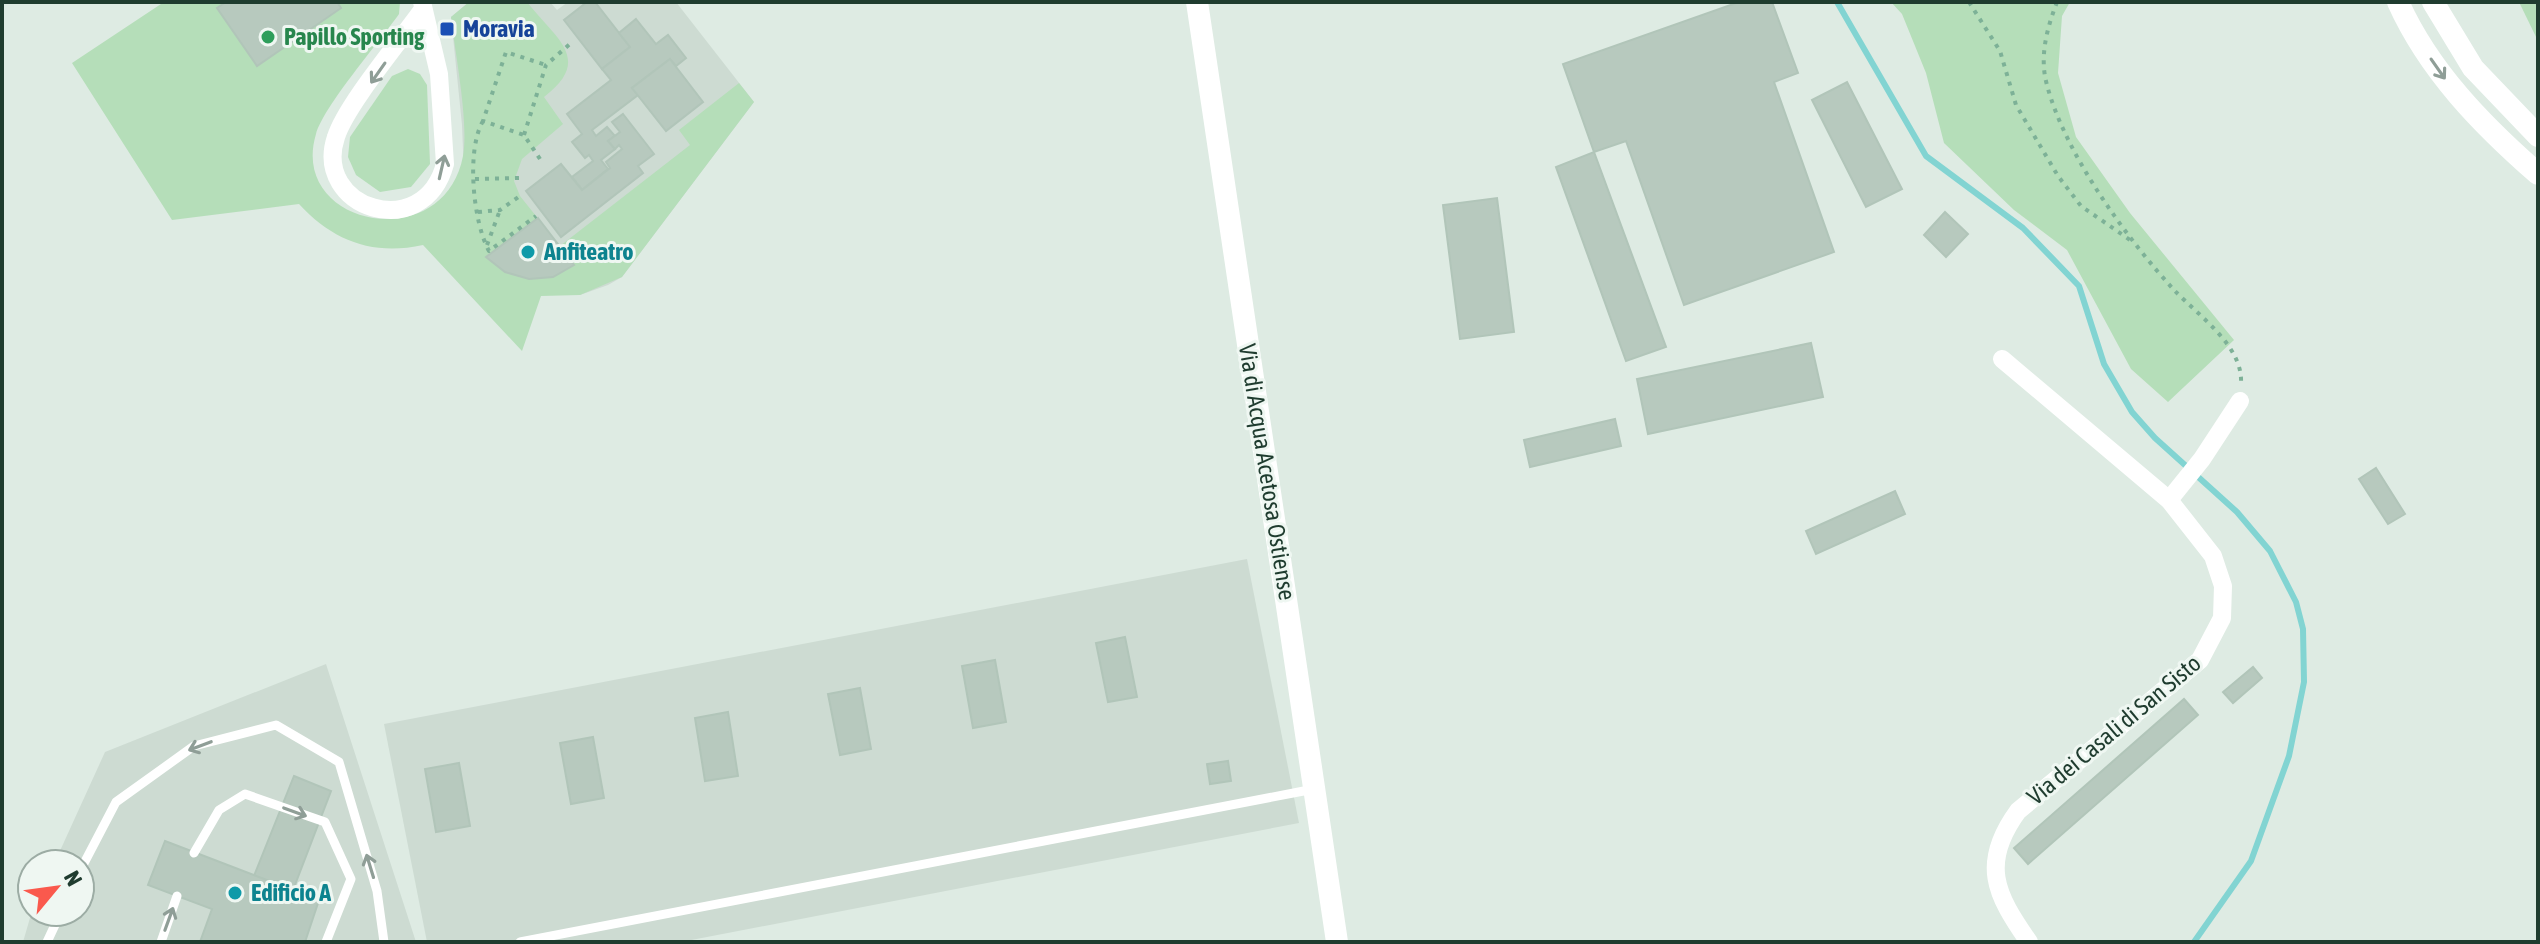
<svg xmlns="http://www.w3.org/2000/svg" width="2540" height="944" viewBox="0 0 2540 944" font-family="'Asap Condensed',sans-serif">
<rect width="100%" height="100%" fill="#deebe3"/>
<g fill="#cddbd2">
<path d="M469,2H550L557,10L568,2H676L754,102L622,277L608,285L580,295H535L466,224L462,125L451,17Z"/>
<path d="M1247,559L1299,823L681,942H427L384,724Z"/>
<path d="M326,664L416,942H23L32,911L80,912V864H54L105,752Z"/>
</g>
<g fill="#b5deb9">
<path d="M164,2H400L399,14C380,41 324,106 316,134C288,227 444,257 463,156C469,122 455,53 451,17L469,2H527C557,40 593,59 544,97L563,124L522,159L514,181L520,196L560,246L690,145L679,130L739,83L754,102L622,277L580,295L541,296L522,351L423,245C373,256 333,241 299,204L172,220L72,63Z"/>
<path d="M1891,2H2070L2062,16L2058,73L2076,137L2130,213L2234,340L2168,402L2131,369L2067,250L2014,210L1944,143L1926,73L1902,14Z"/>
<path d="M2519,2H2538V41Z"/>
<path d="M408,69L420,74L427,85L430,164L411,187L380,192L356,175L348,157L350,137L392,76Z"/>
</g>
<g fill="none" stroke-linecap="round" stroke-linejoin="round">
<path stroke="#82d4d2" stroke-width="6" d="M1837,2L1926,156L2023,228L2079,286L2104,364L2132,412L2155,438L2237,512L2270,551L2296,602L2303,629L2304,682L2289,756L2251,861L2194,942"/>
</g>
<g fill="#b7c9be" stroke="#b1c5b9" stroke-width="2">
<path d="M226,2H337L341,8L257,66L217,8Z"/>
<path d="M587,2H595L630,47L602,69L564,20Z"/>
<path d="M1739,2H1772L1798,73L1774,82L1834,252L1684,305L1626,141L1594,152L1563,64Z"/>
<path d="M636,19L656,44L668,35L686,58L676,66L670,59L632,88L638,95L592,130L596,136L607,127L615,136L608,141L615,149L601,160L608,169L582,190L572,177L593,161L589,155L585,158L572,142L582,134L567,114L611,80L602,69L630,47L619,33Z"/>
<path d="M670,59L703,102L666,131L632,88Z"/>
<path d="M1847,82L1902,189L1866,207L1812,100Z"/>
<path d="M623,114L654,154L638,166L643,173L561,237L526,191L561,164L582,190L610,168L606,162L622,149L619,145L615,149L608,141L620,132L612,122Z"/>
<path d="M1594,152L1666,347L1626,361L1556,167Z"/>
<path d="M1497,198L1514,332L1460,339L1443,205Z"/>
<path d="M1945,212L1968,234L1946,257L1924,235Z"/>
<path d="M538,218L574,265L553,277L529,279L505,272L486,257Z"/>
<path d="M1811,343L1823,397L1648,434L1637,379Z"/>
<path d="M1615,419L1621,446L1530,467L1524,440Z"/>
<path d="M2376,468L2405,514L2388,524L2359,479Z"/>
<path d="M1895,491L1905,514L1816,554L1806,531Z"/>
<path d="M1125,637L1137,697L1108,702L1096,643Z"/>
<path d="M995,660L1006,722L973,728L962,666Z"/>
<path d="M2253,667L2262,678L2233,703L2223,692Z"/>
<path d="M860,688L871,749L840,755L828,694Z"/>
<path d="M2184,699L2198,715L2028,864L2014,848Z"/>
<path d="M728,712L738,776L705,781L695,718Z"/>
<path d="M593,737L604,798L571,804L560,743Z"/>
<path d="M1228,761L1231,781L1210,784L1207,764Z"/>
<path d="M459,763L470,826L436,832L425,769Z"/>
<path d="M294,776L331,791L293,890L254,876Z"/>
<path d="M165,841L319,900L305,942H200L212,909L148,885Z"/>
</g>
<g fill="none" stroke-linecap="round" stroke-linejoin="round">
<g stroke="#7db197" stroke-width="4" stroke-dasharray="4 6" stroke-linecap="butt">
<path d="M1969,2L2000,51L2016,105L2058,176L2081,206L2133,242"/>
<path d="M2057,2C2047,28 2039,57 2047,85C2065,154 2127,239 2175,291C2199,316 2243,346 2241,383"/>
<path d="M483,121C466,150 473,222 489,251L536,216"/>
<path d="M524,135L546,65L571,43"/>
<path d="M540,159L524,135L483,121L506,52L546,65"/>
<path d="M475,179L520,178"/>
<path d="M478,212L500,210L520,196"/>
<path d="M487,245L500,210"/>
</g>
<g stroke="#fff" stroke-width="9">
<path d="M194,853L219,810L245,794L325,822L351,879L326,942"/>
<path d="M80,871L116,802L194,746L276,725L339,762L377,891L384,942"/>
<path d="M47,942L61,912"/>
<path d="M161,942L177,896"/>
<path d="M520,942L1314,789"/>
</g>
<g stroke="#fff" stroke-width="18">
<path d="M422,2L439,74L445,164C423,245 312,208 336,137C346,105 401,40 423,9"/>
<path d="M2002,359L2169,500L2213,556L2223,586L2222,618L2200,660L2018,811C1980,863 1995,894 2029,942"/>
<path d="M2169,500L2202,459L2240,401"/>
</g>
<g stroke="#fff" stroke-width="22">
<path d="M1197,2L1337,942"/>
<path d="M2398,2C2429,71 2482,125 2538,174"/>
<path d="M2433,2L2473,68L2538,136"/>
</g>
</g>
<defs><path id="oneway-shaft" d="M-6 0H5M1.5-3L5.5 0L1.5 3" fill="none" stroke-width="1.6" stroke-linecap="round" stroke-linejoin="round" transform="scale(2)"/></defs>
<g stroke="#8f9e97">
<use href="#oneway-shaft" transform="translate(2438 69) rotate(55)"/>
<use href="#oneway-shaft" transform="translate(378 73) rotate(125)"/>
<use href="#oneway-shaft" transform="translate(442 167) rotate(-77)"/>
<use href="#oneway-shaft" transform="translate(200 746) rotate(159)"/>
<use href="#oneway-shaft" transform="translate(295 812) rotate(20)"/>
<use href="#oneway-shaft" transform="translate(370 866) rotate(-107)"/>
<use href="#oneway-shaft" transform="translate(169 919) rotate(-70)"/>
</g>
<rect fill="#1a4fb4" stroke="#eff7f2" stroke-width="3" x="439" y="21" width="16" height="16" rx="4"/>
<circle fill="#2e9e5b" stroke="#eff7f2" stroke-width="3" cx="268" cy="37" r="8"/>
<g fill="#0f9aa8" stroke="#eff7f2" stroke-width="3">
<circle cx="528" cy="252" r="8"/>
<circle cx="235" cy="893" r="8"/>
</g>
<g text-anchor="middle" stroke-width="6" stroke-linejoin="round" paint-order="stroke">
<g font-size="24" font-weight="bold" fill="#164399" stroke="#eff7f2" text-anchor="start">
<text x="463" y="37">Moravia</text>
</g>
<g font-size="24" font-weight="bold" fill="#27864d" stroke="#eff7f2" text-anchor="start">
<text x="284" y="45">Papillo Sporting</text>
</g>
<g font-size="24" font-weight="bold" fill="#0d838f" stroke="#eff7f2" text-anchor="start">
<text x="544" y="260">Anfiteatro</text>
<text x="251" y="901">Edificio A</text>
</g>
<g font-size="24" fill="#1f3c2f" stroke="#eff7f2">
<text transform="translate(1267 472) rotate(81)" y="8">Via di Acqua Acetosa Ostiense</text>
<text transform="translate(2114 730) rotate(-40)" y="8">Via dei Casali di San Sisto</text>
</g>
</g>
<rect width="2540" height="944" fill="none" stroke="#1f3c2f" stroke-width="8"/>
<g transform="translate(56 888) rotate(61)"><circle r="38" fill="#eff7f2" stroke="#9caca4" stroke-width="2"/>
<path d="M0-6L14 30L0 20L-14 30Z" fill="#fa594d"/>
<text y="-12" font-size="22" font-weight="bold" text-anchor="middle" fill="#1f3c2f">N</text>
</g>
</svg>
